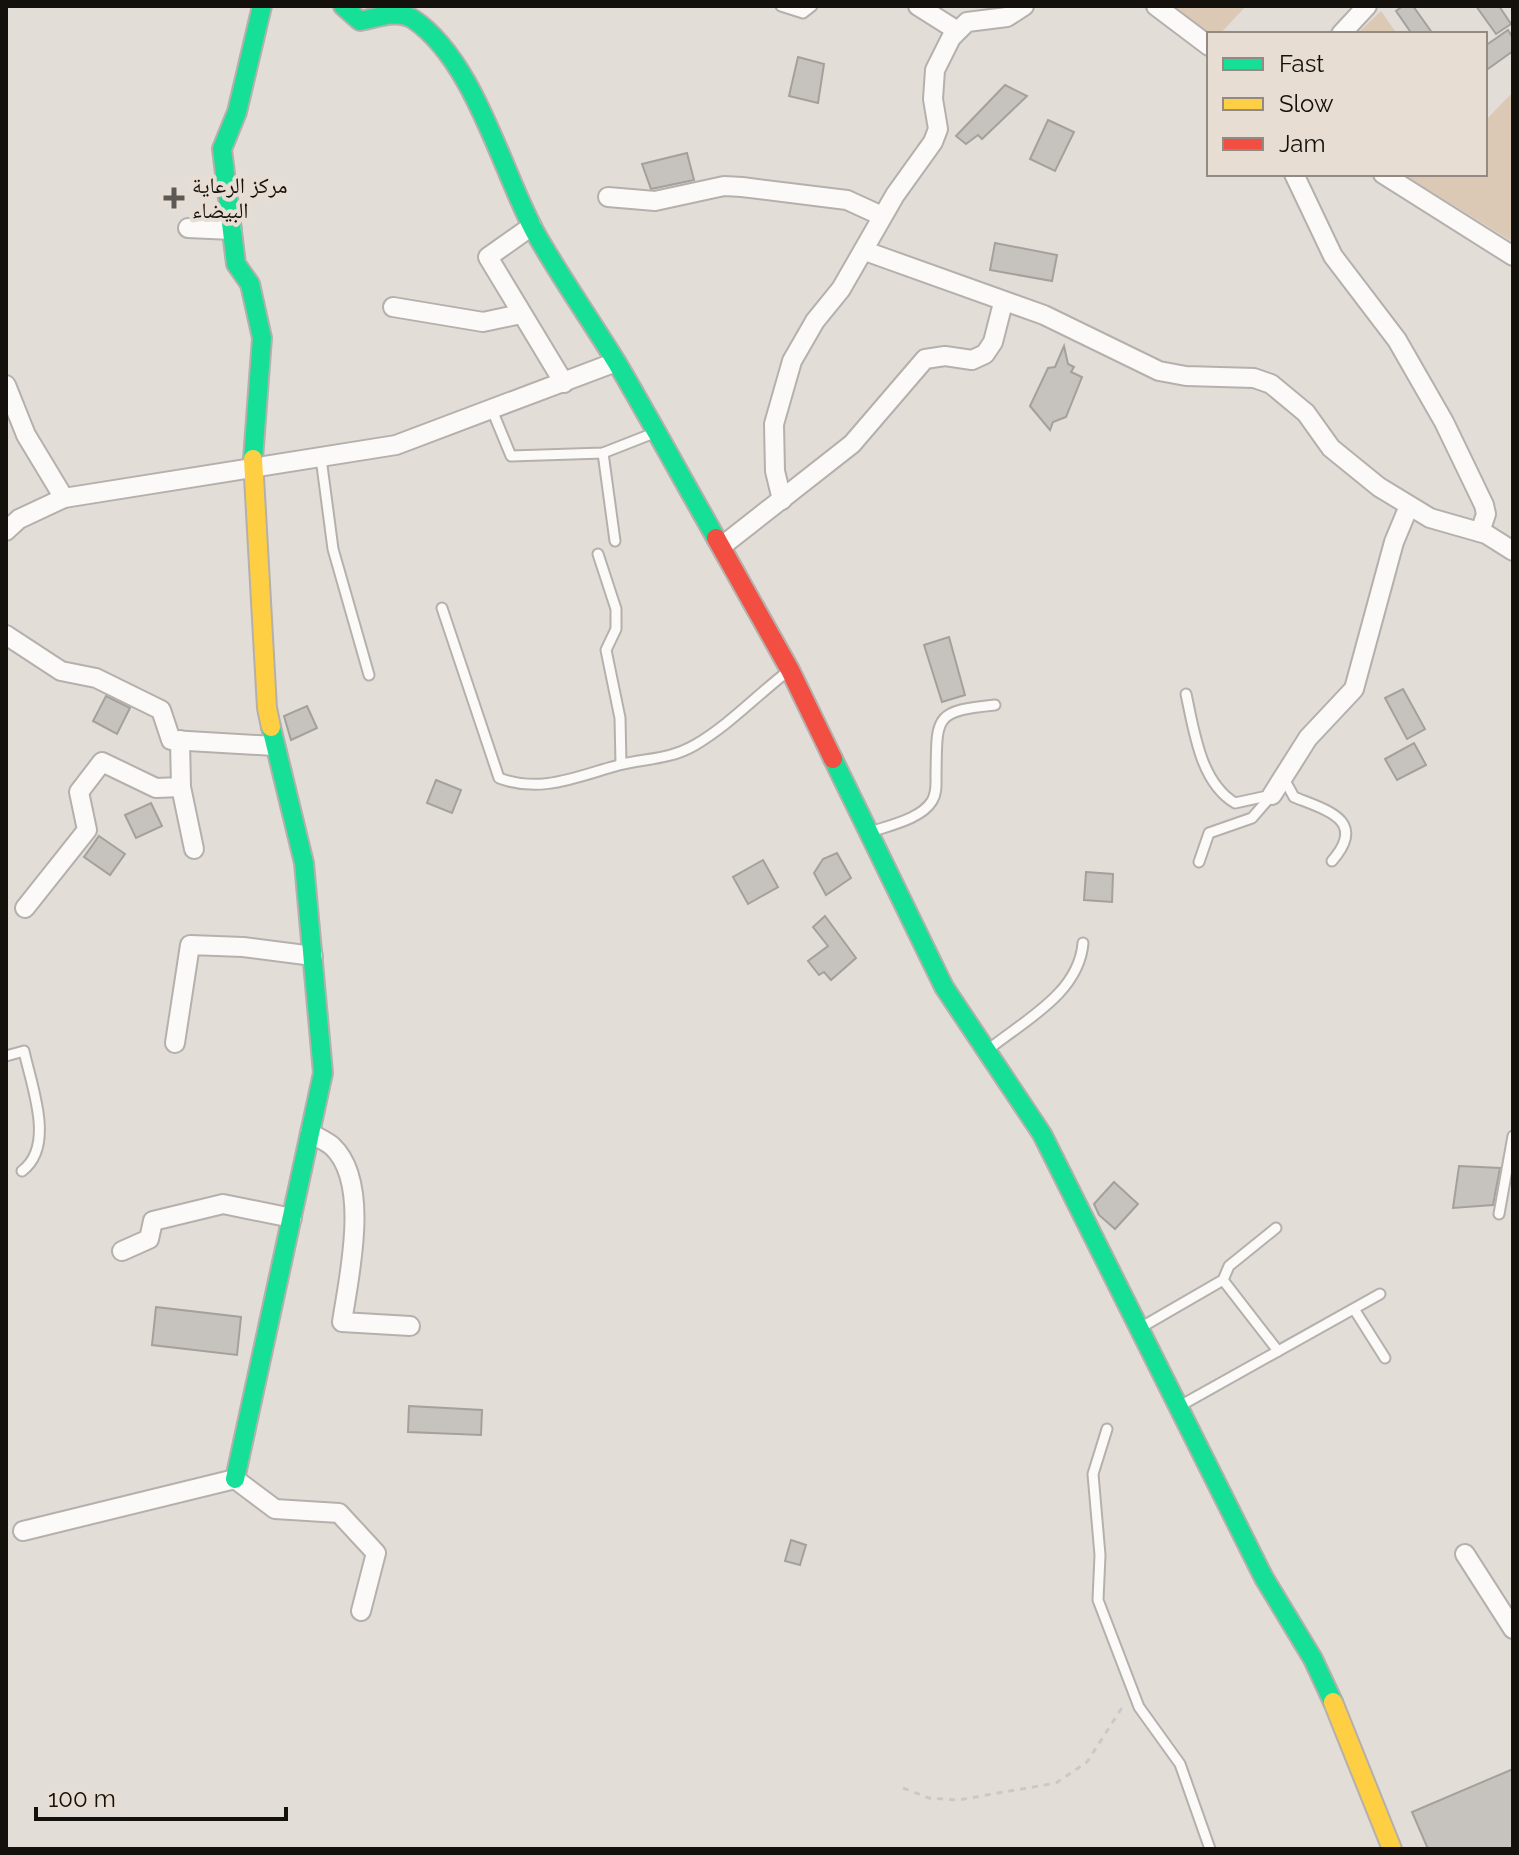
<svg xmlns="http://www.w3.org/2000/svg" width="1519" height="1855" viewBox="0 0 1519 1855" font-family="Raleway,'Noto Naskh Arabic',sans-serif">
<rect width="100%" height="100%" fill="#e3ddd7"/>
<g fill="#dbc9b5">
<path d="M1170,6H1246L1220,34L1209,35Z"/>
<path d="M1381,11L1397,34H1357Z"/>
<path d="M1513,92V242L1403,174H1485V121Z"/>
</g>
<g fill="#c6c2bd" stroke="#a5a09c" stroke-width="2">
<path d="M1403,6H1413L1433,34H1412L1396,11Z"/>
<path d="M1476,6H1499L1511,24L1496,34Z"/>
<path d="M1508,30L1513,38V51L1485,71V46Z"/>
<path d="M798,57L824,64L818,103L789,96Z"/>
<path d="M1005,85L1027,96L982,139L978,135L966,144L956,136Z"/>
<path d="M1048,120L1074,132L1055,171L1030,159Z"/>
<path d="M687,153L694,180L651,189L642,164Z"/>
<path d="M995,243L1057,255L1052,281L990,270Z"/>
<path d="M1064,346L1068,364L1074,367L1071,372L1082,377L1066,417L1053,422L1050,430L1030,406L1048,368L1055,367Z"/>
<path d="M949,637L965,695L942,702L924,645Z"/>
<path d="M1403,689L1425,729L1407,739L1385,698Z"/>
<path d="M106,696L130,708L117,734L93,721Z"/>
<path d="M307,706L317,728L291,740L284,716Z"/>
<path d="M1414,743L1426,765L1397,780L1385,759Z"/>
<path d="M436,780L461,790L452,813L427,803Z"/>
<path d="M151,803L162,826L136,838L125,815Z"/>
<path d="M99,836L125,854L110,875L84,857Z"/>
<path d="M837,853L851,878L826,895L814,873L823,859Z"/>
<path d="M763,860L778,887L748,904L733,877Z"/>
<path d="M1086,872L1113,874L1112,902L1084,900Z"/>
<path d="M825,916L856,958L831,980L824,972L819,975L808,961L828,946L813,927Z"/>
<path d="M1459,1166L1500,1168L1493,1205L1453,1208Z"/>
<path d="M1114,1182L1138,1204L1115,1229L1099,1215L1094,1204Z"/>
<path d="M156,1307L241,1317L237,1355L152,1345Z"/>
<path d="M409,1406L482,1410L481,1435L408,1432Z"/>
<path d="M791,1540L806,1545L800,1565L785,1561Z"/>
<path d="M1513,1769V1849H1428L1412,1812Z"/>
</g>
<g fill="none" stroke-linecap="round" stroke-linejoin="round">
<defs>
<g id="lane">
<path d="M781,6L803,13L812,6"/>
<path d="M492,410L511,456L603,453L654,433"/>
<path d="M603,453L615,541"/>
<path d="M321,458L333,549L369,675"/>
<path d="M598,554L616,609V629L606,650L620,718L621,764"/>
<path d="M442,608L499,778C541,794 578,776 619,765C646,758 669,760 695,745C729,725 756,696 787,672"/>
<path d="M1186,694C1194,730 1200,782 1235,803L1272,795"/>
<path d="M1284,779L1294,797C1326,810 1368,820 1332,861"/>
<path d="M871,832C890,825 921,819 932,801C937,793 936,784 936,776C937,717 933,711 995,705"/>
<path d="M1199,862L1209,833L1252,818L1272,795"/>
<path d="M989,1049C1025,1020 1079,993 1083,943"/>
<path d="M6,1056L24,1051C31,1085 56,1146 22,1171"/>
<path d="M1499,1214L1513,1136"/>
<path d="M1223,1280L1278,1351"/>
<path d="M1354,1309L1385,1358"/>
<path d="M1140,1328L1223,1280L1229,1266L1276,1228"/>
<path d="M1178,1407L1380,1294"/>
<path d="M1107,1429L1093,1474L1100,1555L1098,1600L1139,1707L1180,1764L1210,1849"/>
</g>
<g id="street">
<path d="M918,6L956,30"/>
<path d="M1156,6L1209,46"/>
<path d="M1341,34L1367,6"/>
<path d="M1294,174L1333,256L1397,340L1444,422L1484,505L1486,514L1480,532"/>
<path d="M1383,174L1513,256"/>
<path d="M608,197L655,201L724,186L742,187L847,200L882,216"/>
<path d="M532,226L488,257L564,383"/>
<path d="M188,228L232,230"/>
<path d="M865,251L1044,315L1159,371L1186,376L1254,378L1271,384L1306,413L1331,448L1379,487L1430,518L1486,534L1513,551"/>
<path d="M393,307L483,322L521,314"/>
<path d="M6,385L26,435L64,498"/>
<path d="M782,500L775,471L774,424L792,361L815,321L841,289L895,195L933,142L938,129L933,99L935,70L951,38L967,22L1007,17L1024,6"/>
<path d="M6,531L19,519L64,498L396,445L616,362"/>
<path d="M722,546L852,444L925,359L945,356L972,360L985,354L993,342L1003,303"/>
<path d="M6,635L61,671L96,678L161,710L171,740L274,746"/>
<path d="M181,787L194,849"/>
<path d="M1272,795L1308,738L1354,689L1394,542L1409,506"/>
<path d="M25,908L87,830L79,792L102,762L156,788L181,787L180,740"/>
<path d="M175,1043L190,945L243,947L313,956"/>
<path d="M310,1133C317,1137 326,1141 332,1146C371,1182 349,1276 342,1322L410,1326"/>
<path d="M122,1251L149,1239L153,1221L223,1204L292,1218"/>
<path d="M23,1531L235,1479L275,1509L339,1513L376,1553L361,1611"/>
<path d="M1465,1554L1513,1629"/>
</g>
<g id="fast">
<path d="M343,6L360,21C377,18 397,9 413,19C475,61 501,170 536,234C561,278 590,319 617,363C651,421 683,480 716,538"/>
<path d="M253,459L262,338L250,284L236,264L222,149L237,112L262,6"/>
<path d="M833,759L944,987L1042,1134L1264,1578L1313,1659L1333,1702"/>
<path d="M235,1479L323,1073L304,863L271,727"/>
</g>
<g id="slow">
<path d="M253,459L267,708L271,727"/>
<path d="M1333,1702L1392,1849"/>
</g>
<path id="jam" d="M716,538L790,670L833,759"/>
</defs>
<use href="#lane" stroke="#b5b0ac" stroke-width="13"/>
<use href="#street" stroke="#b5b0ac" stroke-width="22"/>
<use href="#fast" stroke="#b5b0ac" stroke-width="22"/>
<use href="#slow" stroke="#b5b0ac" stroke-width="22"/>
<use href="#jam" stroke="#b5b0ac" stroke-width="22"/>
<path stroke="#cbc9c8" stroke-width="3" stroke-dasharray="6 6" stroke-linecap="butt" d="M903,1788L929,1798L958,1800L1056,1783L1087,1762L1125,1703"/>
<use href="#lane" stroke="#fbfaf9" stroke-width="9"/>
<use href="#street" stroke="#fbfaf9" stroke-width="18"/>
<use href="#fast" stroke="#16e098" stroke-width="18"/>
<use href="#slow" stroke="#ffcf43" stroke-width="18"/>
<use href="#jam" stroke="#f24e42" stroke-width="18"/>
</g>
<path fill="#5c5854" stroke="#e8ddd2" stroke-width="3" d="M170 186h8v8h8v8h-8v8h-8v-8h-8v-8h8z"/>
<g text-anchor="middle" stroke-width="8" stroke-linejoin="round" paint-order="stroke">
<g font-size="22" fill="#14110d" stroke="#e8ddd2" text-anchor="start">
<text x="192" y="193">مركز الرعاية<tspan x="192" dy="25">البيضاء</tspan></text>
</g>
</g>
<rect width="1519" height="1855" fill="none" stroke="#14110d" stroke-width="16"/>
<rect x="1207" y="32" width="280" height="144" fill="#e8ddd2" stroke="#938b83" stroke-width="2"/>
<rect x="1223" y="58" width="40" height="12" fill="#16e098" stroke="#938b83" stroke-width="2"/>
<text x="1279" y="72" font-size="24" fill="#14110d">Fast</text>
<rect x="1223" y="98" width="40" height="12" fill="#ffcf43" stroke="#938b83" stroke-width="2"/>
<text x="1279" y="112" font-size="24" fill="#14110d">Slow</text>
<rect x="1223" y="138" width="40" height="12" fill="#f24e42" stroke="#938b83" stroke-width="2"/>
<text x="1279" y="152" font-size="24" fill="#14110d">Jam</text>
<path d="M36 1807v12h250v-12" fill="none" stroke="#14110d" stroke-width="4"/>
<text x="48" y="1807" font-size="24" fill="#14110d" stroke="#e8ddd2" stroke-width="6" paint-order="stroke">100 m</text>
</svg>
